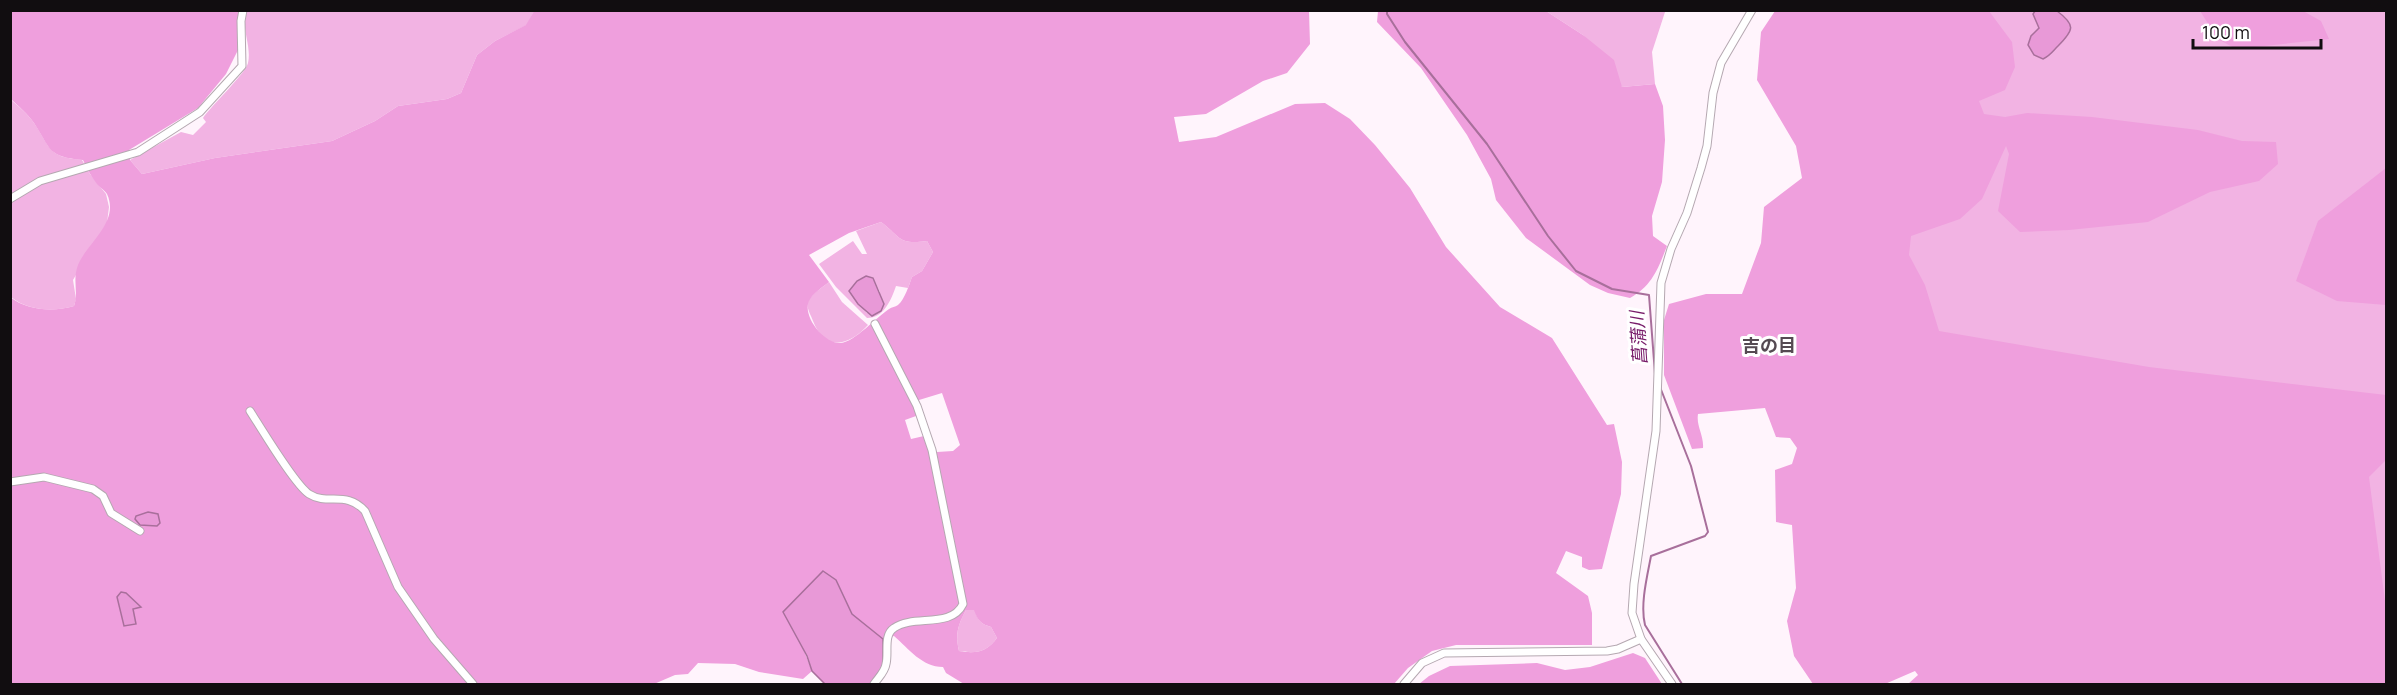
<svg xmlns="http://www.w3.org/2000/svg" width="2397" height="695" viewBox="0 0 2397 695" font-family="Manrope,'Noto Sans JP',sans-serif">
<rect width="100%" height="100%" fill="#fff4fc"/>
<g fill="#f2b3e3" fill-rule="evenodd">
<path d="M1643,10L1665,12L1652,52L1655,84L1622,87L1583,35L1546,11Z"/>
<path d="M247,11H534L527,25L495,41L477,55L461,93L447,99L398,106L375,121L332,141L215,158L142,174L130,160L181,132L193,135L206,122L203,118C212,105 246,73 248,63C252,45 240,28 247,11Z"/>
<path d="M1887,11H2386V684L1886,360Z"/>
<path d="M10,99C18,106 28,114 34,123C51,148 47,157 82,160L90,174L106,194L109,207L107,223L73,280L76,299L74,306C54,312 28,311 11,297Z"/>
<path d="M881,222C901,237 898,245 927,241L933,252L922,271L912,277L908,288L896,286C891,300 884,318 867,318L836,287L819,264L853,241L862,254H867L856,231ZM873,278L880,292L867,313L849,292Z"/>
<path d="M829,282L842,302L868,325C849,346 825,352 813,321C811,315 806,308 808,302C810,295 823,287 829,282Z"/>
<path d="M966,610H975C978,621 981,624 991,627L997,638C987,652 976,654 959,651C955,634 958,625 966,610Z"/>
</g>
<g fill="#ef9fdd" fill-rule="evenodd">
<path d="M11,11H242L239,48L226,74L198,108L129,150L130,160L142,174L215,158L332,141L375,121L398,106L447,99L461,93L477,55L495,41L526,25L534,11H1309L1310,44L1287,73L1263,81L1206,114L1174,117L1179,142L1216,137L1295,104L1325,103L1350,119L1375,145L1410,188L1446,247L1500,307L1552,338L1607,425L1614,424L1622,462L1621,494L1602,569L1589,570L1582,567V557L1566,551L1556,573L1588,596L1592,613V645H1456L1432,651L1408,668L1394,684H964L946,673L943,667C922,667 909,649 894,636L883,639L852,614L836,580L801,643L812,671L803,679L759,672L735,664L698,663L688,674L675,675L654,684H11L10,297C28,311 54,312 74,306C79,292 72,281 78,265C87,243 120,222 107,194C105,191 100,187 97,184C91,176 87,169 83,160C47,157 51,149 34,123C28,114 18,106 11,99ZM881,222C901,237 898,245 927,241L933,252L922,271L912,277C909,285 905,299 898,305C895,307 892,307 889,309C877,317 854,342 841,343C824,344 802,316 809,301C812,294 823,287 829,282L809,255L849,233ZM942,393L960,445L953,451L937,452L927,443L924,436L911,439L905,420L916,416L921,408L919,400ZM966,610H974C978,621 981,624 991,627L997,638C987,652 976,654 959,651C955,634 958,625 966,610Z"/>
<path d="M1378,11H1546L1583,35L1614,60L1622,87L1655,84L1663,106L1665,140L1662,182L1652,216L1653,236L1667,246C1658,269 1652,286 1630,298L1608,293L1590,285L1526,238L1496,200L1491,179L1467,135L1421,68L1377,22Z"/>
<path d="M1775,11H1989L2012,42L2015,67L2005,90L1979,101L1984,114L2005,117L2027,113L2092,117L2198,130L2242,141L2276,142L2278,164L2259,181L2210,192L2148,222L2069,230L2020,232L1998,211L2009,154L2006,146L1982,199L1960,219L1911,236L1909,255L1925,285L1939,331L2149,367L2386,395V460L2369,477L2386,609V684H1908L1918,675L1915,671L1885,684H1813L1794,656L1787,621L1796,588L1792,525L1776,522L1775,470L1792,464L1797,448L1790,438L1776,437L1765,408L1698,414C1696,426 1704,435 1703,448L1692,449L1664,375V320L1669,304L1706,294H1742L1761,243L1764,207L1802,178L1796,146L1757,80L1761,32Z"/>
<path d="M2200,11H2303L2321,21L2329,39L2236,49L2218,39Z"/>
<path d="M2386,168V305L2337,301L2296,281L2318,221Z"/>
<path d="M1633,653L1645,658L1662,684H1419L1429,676L1450,666L1537,663L1565,670L1590,667Z"/>
</g>
<g fill="#e899d7" stroke="#a86f9b" stroke-width="1.5">
<path d="M2035,11H2057C2076,25 2074,30 2058,46C2053,51 2050,56 2043,59L2034,55L2028,45L2031,36L2039,28L2033,14Z"/>
<path d="M866,276L873,278L884,304L881,311L872,316L858,304L849,291L857,281Z"/>
<path d="M148,512L158,514L160,523L157,526L140,525L135,519L136,516Z"/>
<path d="M823,571L836,580L852,614L883,639V666L870,684H825L812,671L807,656L783,612Z"/>
<path d="M121,592L126,593L141,607L133,609L136,624L124,626L117,597Z"/>
</g>
<g fill="none" stroke-linecap="round" stroke-linejoin="round">
<g stroke="#a86f9b" stroke-width="2">
<path d="M1387,10V14L1405,42L1487,144L1548,236L1576,271L1612,289L1649,295L1655,374"/>
<path d="M1660,387L1691,466L1708,532L1705,536L1651,556C1647,577 1640,605 1645,625L1682,684"/>
</g>
<defs>
<g id="street">
<path d="M10,199L40,181L138,152L200,112L242,66L241,21L243,10"/>
<path d="M250,411C261,428 295,485 309,494C328,506 346,490 365,511L398,587L434,639L473,684"/>
<path d="M10,482L44,477L93,489L103,496L111,513L140,531"/>
<path d="M874,684C878,678 885,672 886,664C889,653 883,635 894,628C914,614 951,629 963,604L932,450L917,406L875,324"/>
<path d="M1404,684L1422,663L1444,653L1607,651L1618,649L1641,639"/>
<path d="M1672,684L1641,639L1632,613L1634,584L1656,431L1661,283L1671,249L1687,213L1701,168L1707,146L1713,93L1721,63L1752,10"/>
</g>
</defs>
<use href="#street" stroke="#b5a8b1" stroke-width="9"/>
<use href="#street" stroke="#fff" stroke-width="7"/>
</g>
<g text-anchor="middle" stroke-width="6" stroke-linejoin="round" paint-order="stroke">
<g font-size="18" font-style="italic" fill="#771b69" stroke="#fff">
<text transform="translate(1639 338) rotate(-94)" y="6">菖蒲川</text>
</g>
<g font-size="18" font-weight="bold" fill="#554a52" stroke="#fff">
<text x="1769" y="352">吉の目</text>
</g>
</g>
<rect width="2397" height="695" fill="none" stroke="#110d10" stroke-width="24"/>
<path d="M2193 39v9h128v-9" fill="none" stroke="#110d10" stroke-width="3"/>
<text x="2202" y="39" font-size="18" fill="#110d10" stroke="#ffffff" stroke-width="4.5" paint-order="stroke">100 m</text>
</svg>
